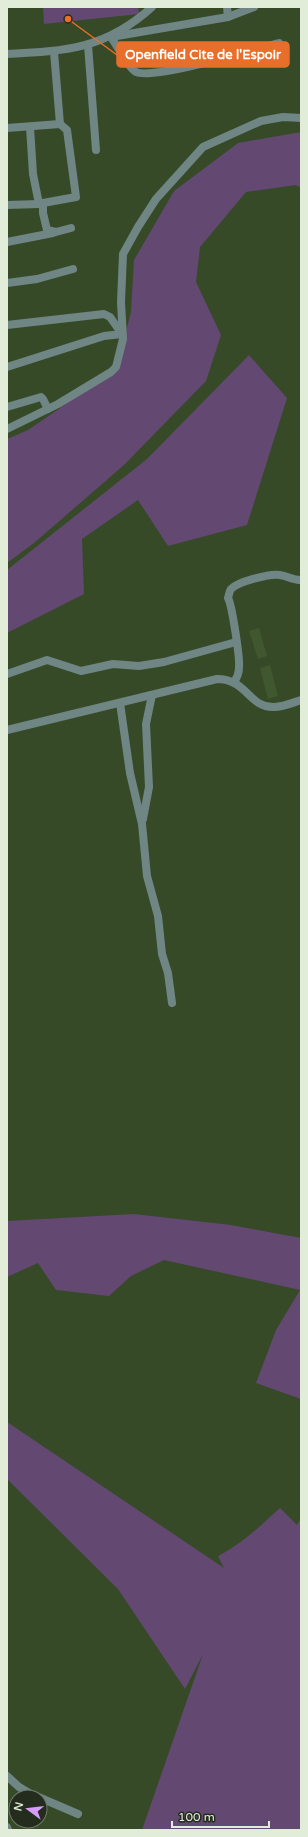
<svg xmlns="http://www.w3.org/2000/svg" width="308" height="1837" viewBox="0 0 308 1837" font-family="'Varela Round',sans-serif">
<rect width="100%" height="100%" fill="#364a28"/>
<g fill="#415730">
<path d="M259,628L267,656L258,659L249,631Z"/>
<path d="M270,665L278,696L268,699L260,668Z"/>
</g>
<g fill="#634872">
<path d="M43,7H138L139,14L44,24Z"/>
<path d="M301,132V188L296,185L246,192L200,247L196,282L221,335L206,381L124,465L34,543L7,563V439L28,430L116,370L131,312L134,260L174,191L238,143Z"/>
<path d="M249,355L287,398L247,525L168,546L138,500L82,539L84,594L7,633V570L147,459Z"/>
<path d="M134,1214L231,1225L301,1238V1399L256,1383L276,1330L300,1290L164,1260L131,1276L109,1296L56,1290L38,1263L7,1277V1221Z"/>
<path d="M7,1422L224,1568L218,1556C242,1544 260,1526 280,1508L297,1525L301,1518V1830H142L203,1654L185,1689L118,1589L7,1479Z"/>
</g>
<g fill="none" stroke-linecap="round" stroke-linejoin="round">
<g stroke="#6f8685" stroke-width="8">
<path d="M227,7L228,17"/>
<path d="M254,7L228,17L111,37C116,44 129,69 136,72C153,80 256,49 279,43"/>
<path d="M88,45L96,150"/>
<path d="M7,54C66,51 106,49 152,7"/>
<path d="M30,127L33,174L39,204L43,203V213L47,230L56,232L71,228"/>
<path d="M7,128L60,124"/>
<path d="M43,203L76,197L67,130L60,124L54,52"/>
<path d="M7,205L39,204"/>
<path d="M7,242L53,233"/>
<path d="M7,283L37,279L73,269"/>
<path d="M7,325L104,314L110,317L122,334L104,336L7,367"/>
<path d="M7,407L41,397L43,399L48,409"/>
<path d="M7,429L58,404L111,372L116,367L123,339L121,302L123,254L138,227L156,199L203,147L261,121L283,117L301,118"/>
<path d="M7,674L47,660L81,671L113,664L139,666L164,662L236,642"/>
<path d="M234,682C237,678 239,672 239,667C240,658 232,605 228,598C229,595 229,592 231,589C237,582 270,573 280,575C288,576 292,580 301,580"/>
<path d="M120,703L130,773L142,824L147,876L158,916L162,954L168,973L172,1003"/>
<path d="M7,730L217,679C247,679 249,708 274,707C283,707 292,703 301,700"/>
<path d="M143,819L149,787L146,724L152,695"/>
<path d="M7,1776L19,1787L29,1793L78,1814"/>
<path d="M7,1827L8,1830"/>
</g>
</g>
<path fill="none" stroke="#e76f2b" stroke-width="1.5" d="M68 19L117 55"/>
<circle fill="#e76f2b" stroke="#232c1d" stroke-width="1.5" cx="68" cy="19" r="4"/>
<rect fill="#e76f2b" stroke="#e76f2b" stroke-width="1.5" x="117" y="42" width="172" height="25" rx="4"/>
<g font-size="13" text-anchor="middle" font-weight="bold" fill="#fff">
<text x="203" y="59">Openfield Cite de l'Espoir</text>
</g>
<rect width="308" height="1837" fill="none" stroke="#e1edd9" stroke-width="16"/>
<g transform="translate(28 1809) rotate(285)"><circle r="19" fill="#232c1d" stroke="#6f7968"/>
<path d="M0-3L7 15L0 10L-7 15Z" fill="#d79bf9"/>
<text y="-6" font-size="11" font-weight="bold" text-anchor="middle" fill="#e1edd9">N</text>
</g>
<path d="M172 1821v6h97v-6" fill="none" stroke="#e1edd9" stroke-width="2"/>
<text x="178" y="1821" font-size="12" fill="#e1edd9" stroke="#232c1d" stroke-width="3" paint-order="stroke">100 m</text>
</svg>
